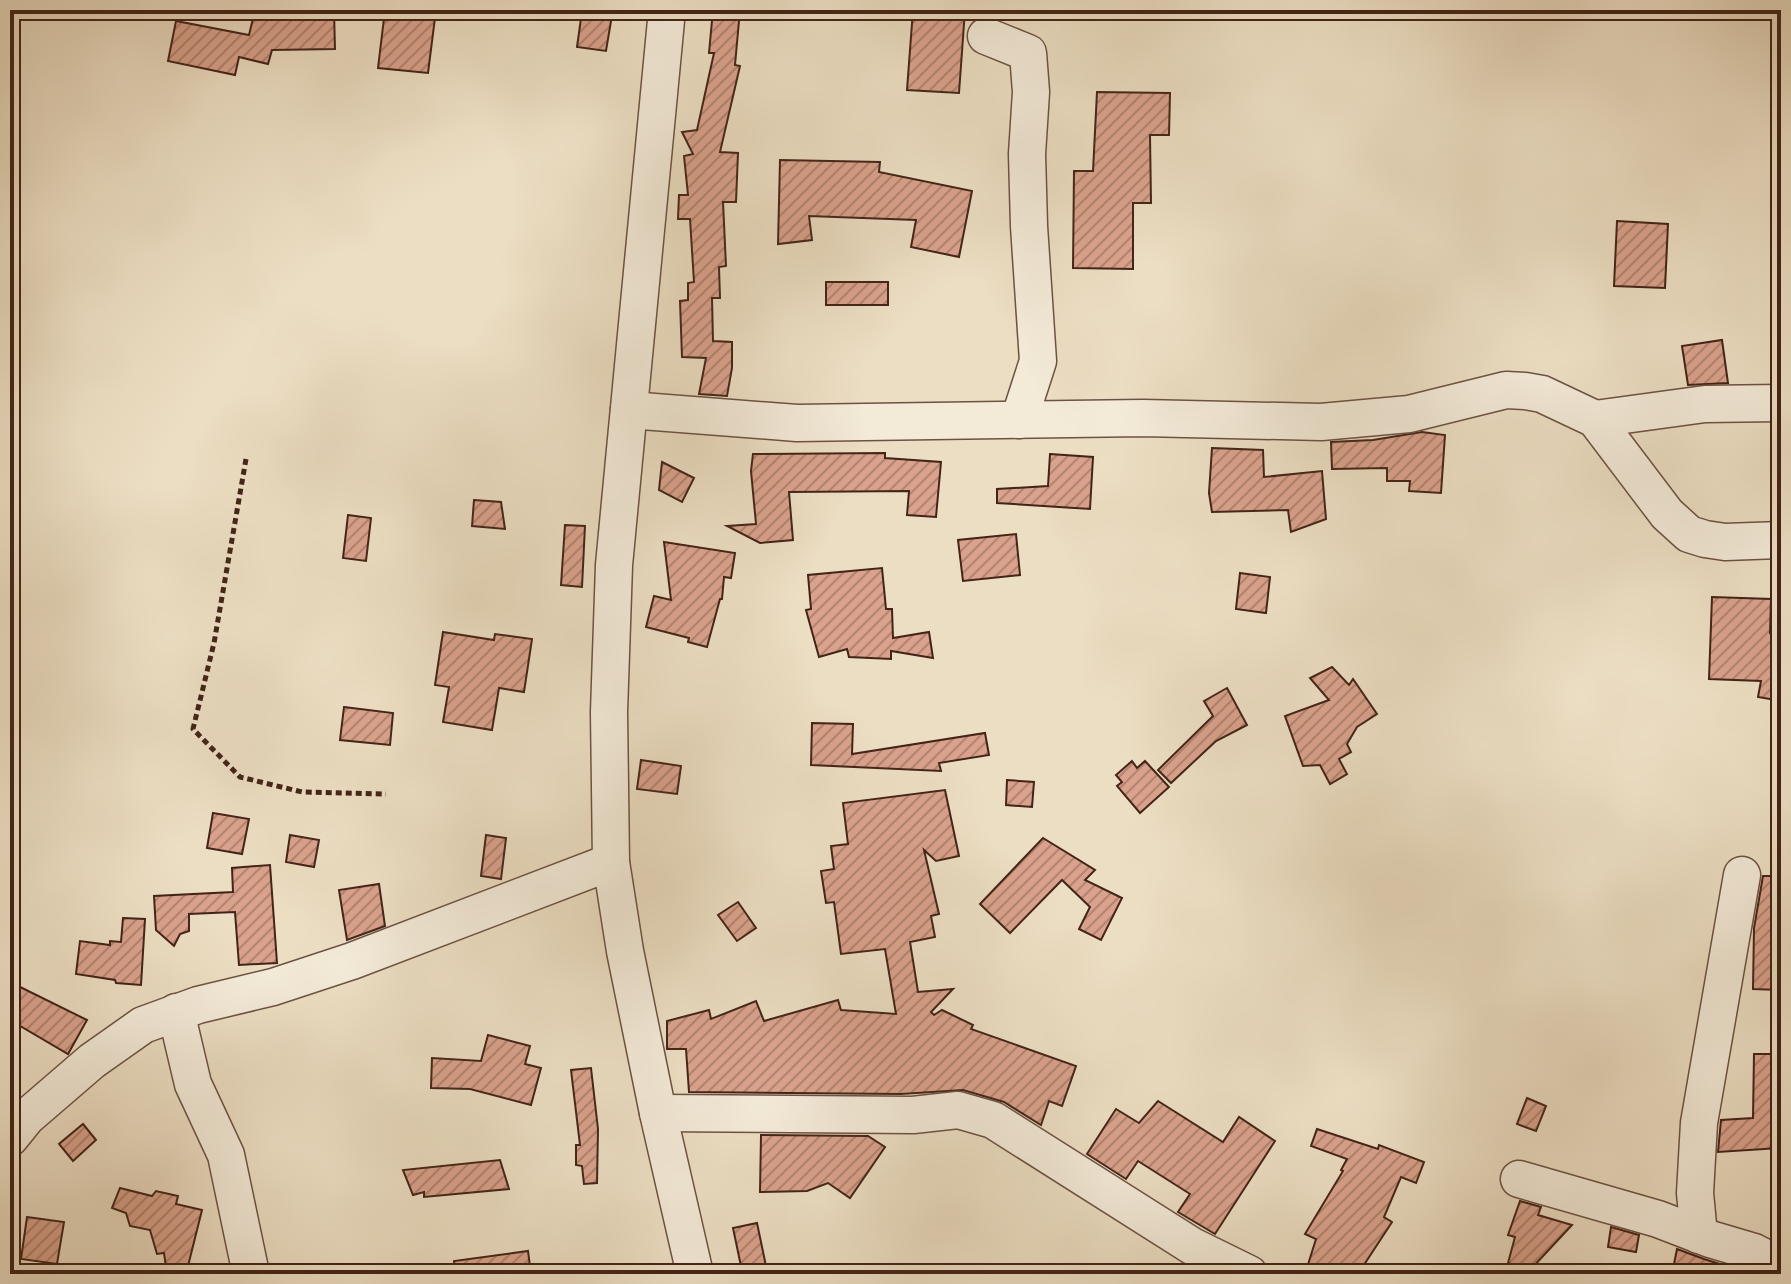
<svg xmlns="http://www.w3.org/2000/svg" width="1791" height="1284" viewBox="0 0 1791 1284" font-family="'Libre Caslon Text',serif">
<defs>
<pattern id="building-hatch" width="6" height="6" patternUnits="userSpaceOnUse" patternTransform="scale(2)"><rect width="6" height="6" fill="#daa28c"/><path d="M-1 1l2-2M0 6l6-6M5 7l2-2" fill="none" stroke="#b28471"/></pattern>
</defs>
<rect width="100%" height="100%" fill="#ecdec3"/>
<filter id="stains"><feTurbulence type="fractalNoise" baseFrequency=".0025" numOctaves="4"/><feColorMatrix values="0 0 0 0 .2 0 0 0 0 .09 0 0 0 0 .02 0 0 0 .5 -.17"/></filter>
<radialGradient id="worn" r=".72"><stop offset=".6" stop-color="#630" stop-opacity="0"/><stop offset="1" stop-color="#630" stop-opacity=".3"/></radialGradient>
<g fill="url(#building-hatch)" stroke="#432418" stroke-width="2">
<path d="M255,10L303,20V11H334L335,49L272,50L268,64L239,57L235,75L168,61L176,21L249,35Z"/>
<path d="M385,10H436L428,73L378,68Z"/>
<path d="M713,10H740L735,65L740,66L720,152L738,153L736,202H723L726,266L719,267L720,298H712L713,341L732,342V368L727,396L699,394L706,358L682,357L680,301L688,300V283L694,282L690,219H678L679,195H688L684,156L693,154L682,132L697,130L714,53H709Z"/>
<path d="M913,10H965L959,93L907,90Z"/>
<path d="M582,11L612,15L606,51L577,47Z"/>
<path d="M1097,92L1170,93L1169,135H1150L1151,203H1133V269L1073,268L1074,171H1093Z"/>
<path d="M780,160L880,162L879,172L972,191L959,257L911,247L916,220L809,216L812,240L778,244Z"/>
<path d="M1617,221L1668,224L1665,288L1614,286Z"/>
<rect x="826" y="282" width="62" height="23"/>
<path d="M1722,340L1728,383L1688,385L1682,346Z"/>
<path d="M1422,432L1445,435L1441,493L1409,491L1410,481H1387V468L1332,469L1331,442L1373,440Z"/>
<path d="M1212,448L1263,450L1264,477L1322,471L1326,519L1291,532L1288,510L1212,512L1209,493Z"/>
<path d="M885,453V458L941,462L936,517L907,515L909,491L789,492L793,540L760,543L727,526L756,524L751,471L753,454Z"/>
<path d="M1050,454L1093,457L1090,509L997,503V489L1048,486Z"/>
<path d="M662,462L694,478L682,502L659,490Z"/>
<path d="M474,500L501,502L505,529L472,526Z"/>
<path d="M348,515L371,518L366,561L343,558Z"/>
<path d="M565,525L585,526L582,587L561,585Z"/>
<path d="M1016,534L1020,575L963,581L958,540Z"/>
<path d="M664,542L735,553L731,578L724,577L722,599H720L707,647L688,642L689,638L646,627L654,596L671,600Z"/>
<path d="M882,568L886,609H892L893,638L929,632L933,658L891,651V659L849,657L847,649L819,657L806,610L811,609L808,575Z"/>
<path d="M1240,573L1270,577L1266,613L1236,609Z"/>
<path d="M1712,597L1771,599L1770,634L1771,631L1781,632V701L1758,697L1761,681L1709,679Z"/>
<path d="M443,632L494,640L495,634L532,639L524,692L499,688L492,730L443,722L449,687L435,685Z"/>
<path d="M1332,667L1349,685L1353,679L1377,714L1357,727L1347,744L1351,752L1339,759L1347,774L1330,784L1320,765L1303,766L1285,716L1329,700L1310,678Z"/>
<path d="M1227,688L1247,725L1216,741L1171,783L1158,770L1213,716L1204,701Z"/>
<path d="M344,707L393,713L390,745L340,740Z"/>
<path d="M812,723L853,724L852,754L985,733L989,755L939,763L941,771L811,765Z"/>
<path d="M641,760L681,766L677,794L637,789Z"/>
<path d="M1132,761L1137,768L1145,761L1169,787L1140,813L1117,786L1122,782L1116,775Z"/>
<path d="M1007,780L1034,782L1032,807L1006,805Z"/>
<path d="M945,790L959,856L936,861L924,850L939,914L931,916L935,937L910,942L918,992L953,989L931,1012L934,1015L942,1010L973,1025L971,1029L1076,1066L1062,1106L1049,1101L1041,1125L1004,1102L963,1090L901,1094L689,1092L686,1049H667V1021L709,1010L711,1019L756,1001L764,1021L838,1000L841,1010L896,1014L885,949L841,954L834,902L826,903L821,871L834,869L831,846L848,844L843,803Z"/>
<path d="M213,813L249,819L242,854L207,848Z"/>
<path d="M290,835L319,840L314,867L286,862Z"/>
<path d="M486,835L506,838L501,879L481,876Z"/>
<path d="M1043,838L1095,870L1085,880L1122,898L1101,940L1079,929L1090,907L1062,880L1010,933L980,904Z"/>
<path d="M270,865L277,963L239,965L235,912L189,914V931L180,934L174,946L156,930L154,896L233,892L232,868Z"/>
<path d="M1763,876H1781L1779,990L1753,989L1754,928Z"/>
<path d="M379,884L385,926L347,940L339,890Z"/>
<path d="M738,902L756,928L737,941L718,915Z"/>
<path d="M123,918L145,919L141,985L116,983L115,980L76,974L80,941L110,945V941L121,942Z"/>
<path d="M10,982L87,1020L68,1054L10,1020Z"/>
<path d="M488,1035L530,1046L525,1064L541,1068L531,1105L470,1089L431,1088L432,1058L481,1061Z"/>
<path d="M1754,1054H1781V1148L1718,1152L1721,1120L1753,1118Z"/>
<path d="M591,1068L598,1129L597,1183L584,1184L582,1166L576,1165V1145H580L571,1070Z"/>
<path d="M1527,1098L1546,1106L1536,1131L1517,1124Z"/>
<path d="M1158,1101L1223,1142L1239,1117L1275,1141L1215,1234L1178,1212L1190,1194L1138,1161L1126,1179L1087,1154L1116,1109L1139,1123Z"/>
<path d="M83,1124L96,1140L73,1161L59,1144Z"/>
<path d="M1317,1129L1378,1149L1379,1145L1424,1162L1416,1183L1401,1177L1384,1217L1392,1222L1358,1274H1305L1316,1239L1305,1234L1343,1171L1341,1170L1347,1159L1311,1146Z"/>
<path d="M761,1135L868,1136L885,1147L850,1198L828,1183L807,1191L760,1192Z"/>
<path d="M500,1160L509,1189L424,1197V1192L413,1195L403,1170Z"/>
<path d="M120,1188L152,1196L156,1191L178,1196L176,1204L202,1210L186,1274H167L164,1253L157,1254L150,1230L130,1226L126,1213L112,1208Z"/>
<path d="M1520,1201L1541,1207L1538,1215L1572,1225L1530,1270L1508,1263L1515,1237L1508,1235Z"/>
<path d="M27,1217L64,1222L57,1264L21,1259Z"/>
<path d="M757,1223L766,1266L742,1271L733,1228Z"/>
<path d="M1611,1227L1639,1235L1636,1252L1608,1247Z"/>
<path d="M1677,1249L1704,1259L1751,1274H1699L1673,1269Z"/>
<path d="M528,1251L531,1274H455L454,1261Z"/>
</g>
<g fill="none" stroke-linecap="round" stroke-linejoin="round">
<defs>
<g id="minor">
<path d="M667,10L614,565L609,712L611,862L625,951L658,1113L695,1274"/>
<path d="M986,36L1028,53L1031,92L1027,154L1029,226L1038,361L1019,420"/>
<path d="M629,410L797,423L1143,418L1321,422L1409,414L1506,390L1525,391L1542,394L1595,419L1667,514L1689,534L1705,539L1725,542L1781,540"/>
<path d="M1595,419L1705,404L1781,403"/>
<path d="M176,1012L193,1084L226,1155L251,1274"/>
<path d="M658,1113L913,1115L958,1110L993,1120L1192,1246L1249,1274"/>
<path d="M10,1138L27,1117L92,1061L143,1025L198,1005L273,987L352,961L611,862"/>
<path d="M1519,1179L1658,1219L1710,1239L1754,1252L1781,1266"/>
<path d="M1699,1235L1695,1193L1699,1123L1742,875"/>
</g>
</defs>
<use href="#minor" stroke="#6d5243" stroke-width="39"/>
<path stroke="#432418" stroke-width="5" stroke-dasharray="6 4" stroke-linecap="butt" d="M246,459L214,643L193,729L240,777L302,792L386,794"/>
<use href="#minor" stroke="#f3ead8" stroke-width="36"/>
</g>
<rect width="1791" height="1284" fill="none" stroke="#ecdec3" stroke-width="40"/>
<rect x="12" y="12" width="1767" height="1260" fill="none" stroke="#432418" stroke-width="4"/>
<rect x="20" y="20" width="1751" height="1244" fill="none" stroke="#432418" stroke-width="2"/>
<rect width="100%" height="100%" filter="url(#stains)"/>
<rect width="100%" height="100%" fill="url(#worn)"/>
</svg>
